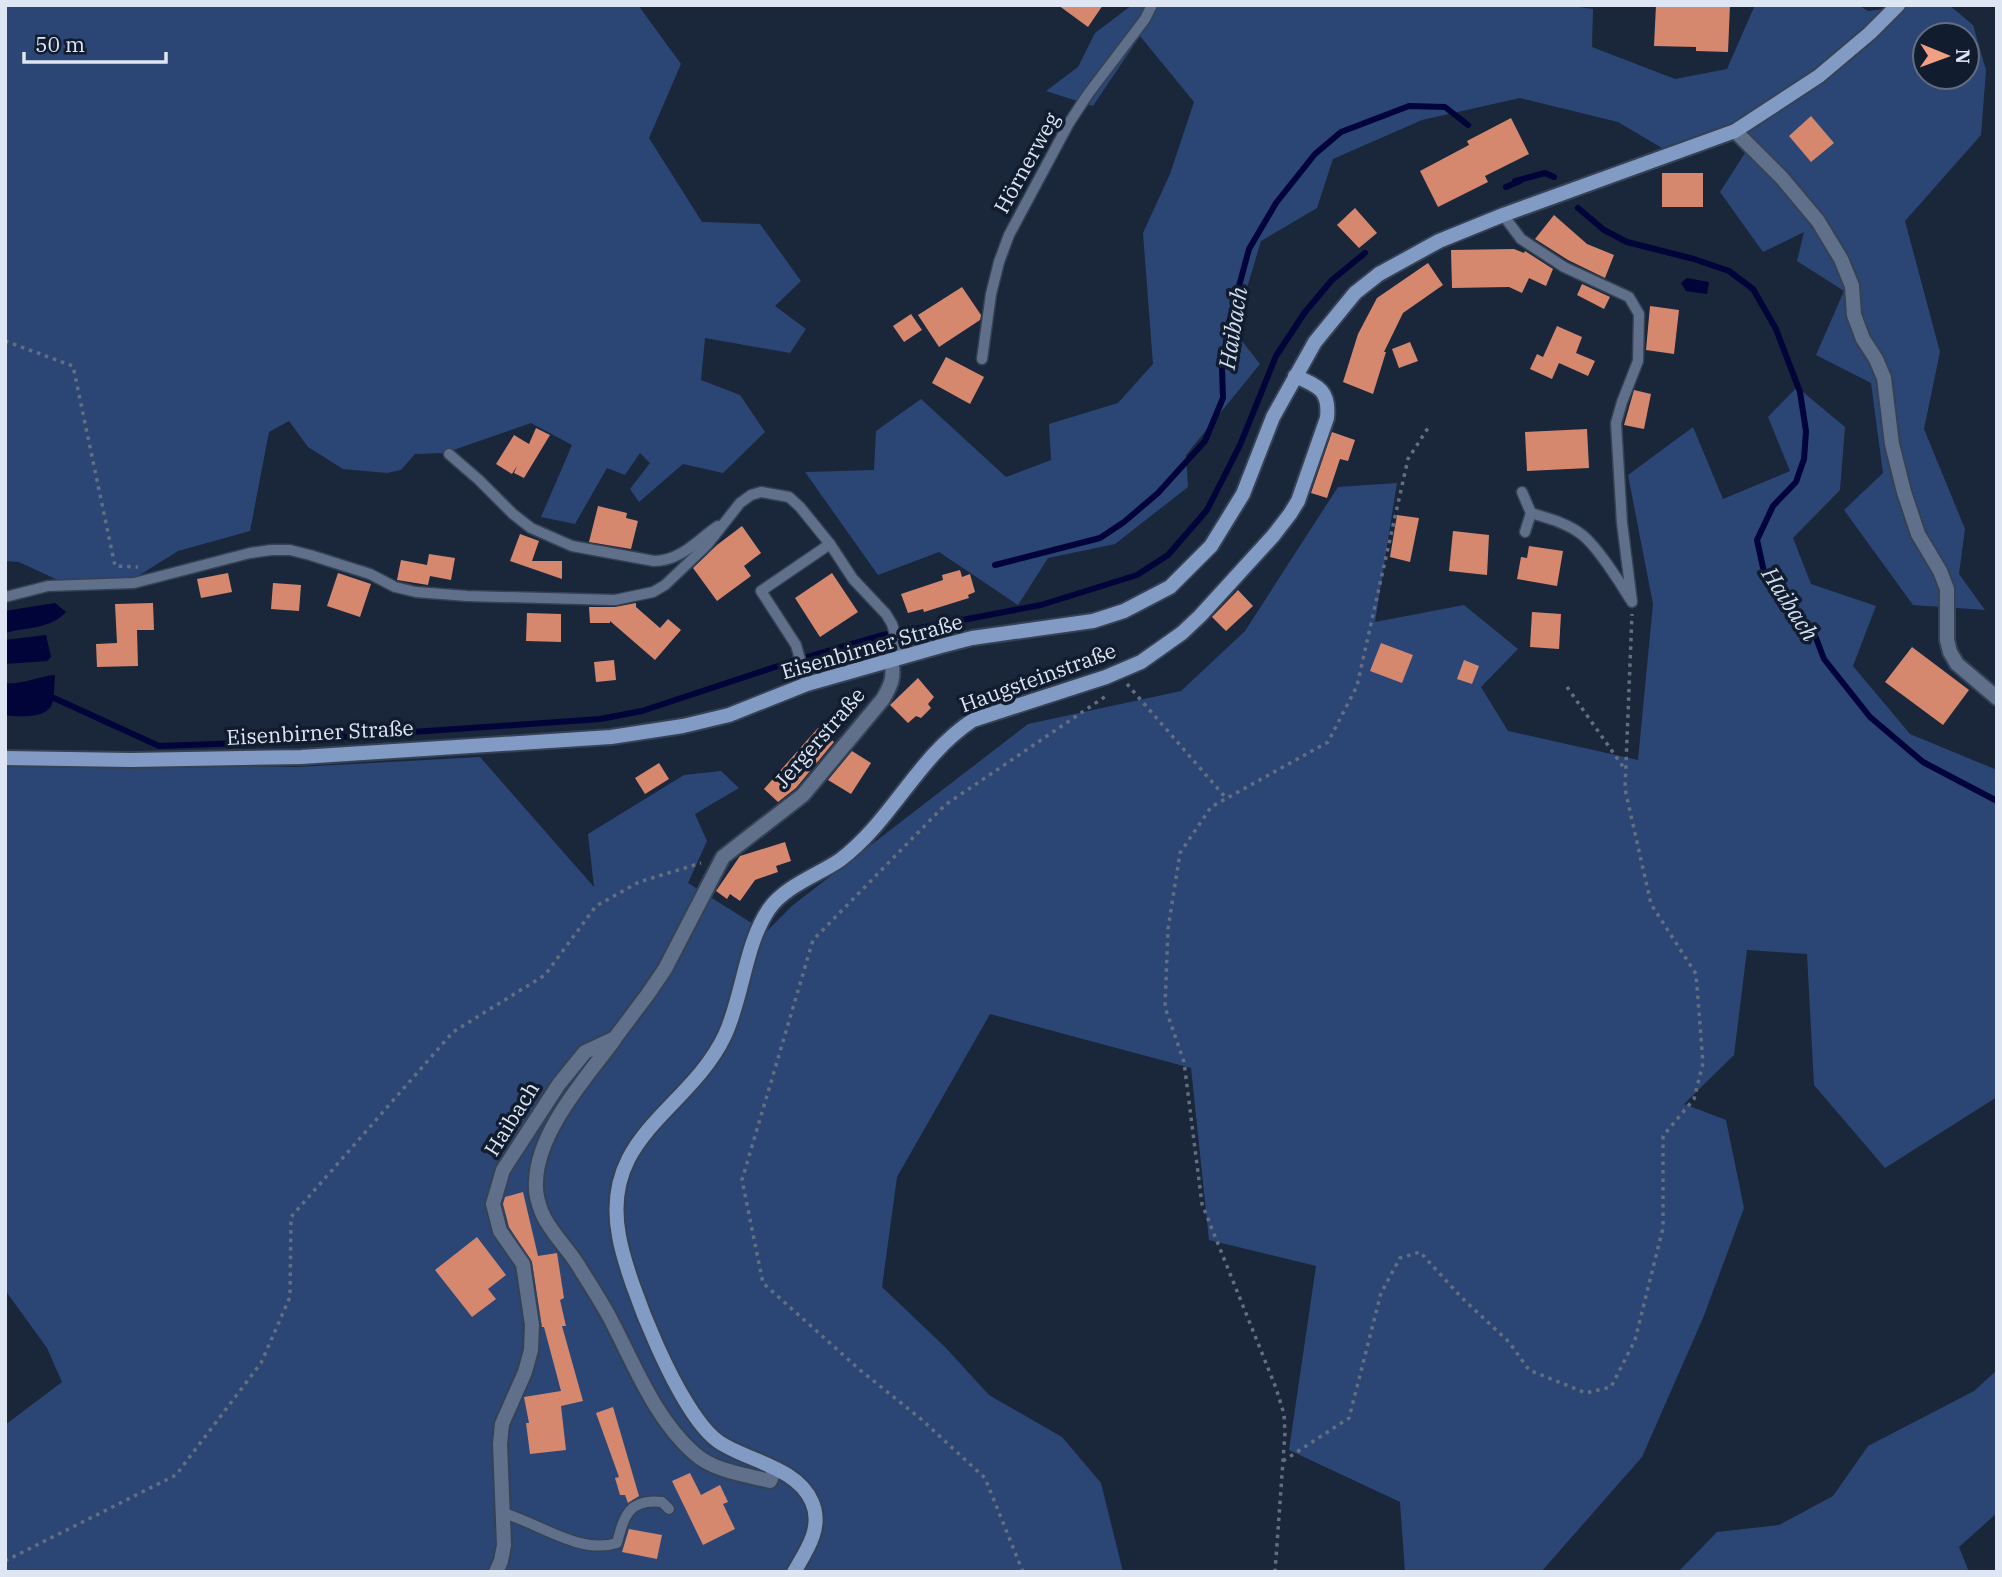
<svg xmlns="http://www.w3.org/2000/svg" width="2002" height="1577" viewBox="0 0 2002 1577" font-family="'IBM Plex Serif',serif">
<rect width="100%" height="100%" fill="#1a263a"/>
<g fill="#2b4675" fill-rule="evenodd">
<path d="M5,5H638L681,64L649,138L702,222L760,224L801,281L775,306L806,329L790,353L705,338L701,380L740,395L765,432L723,473L683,464L639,502L630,489L650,463L640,453L625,475L607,468L575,524L541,517L572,445L531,423L445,453L415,454L401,470L387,473L343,469L308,447L289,421L269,432L250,531L178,551L130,581L64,583L19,562L6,561Z"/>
<path d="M1132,5H1564L1593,9L1592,47L1675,79L1727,69L1755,5H1858L1868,11L1915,5H1949L1973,25L1986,70L1981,135L1905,221L1940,352L1924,429L1965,529L1959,574L1985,610L1913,605L1844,510L1883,473L1871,383L1816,355L1844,291L1797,261L1804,232L1763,252L1720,192L1745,153L1741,120L1662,148L1618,122L1520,98L1422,120L1333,159L1317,208L1261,241L1234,331L1260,364L1186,455L1188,487L1115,544L1048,558L1018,605L939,552L878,575L805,472L874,470L876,431L921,399L1006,477L1051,460L1049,424L1118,403L1153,364L1143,233L1170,174L1194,102L1140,36L1093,106L1046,91L1078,67L1095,33ZM1925,35H1967V77H1925Z"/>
<path d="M1797,387L1845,427L1840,490L1793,538L1811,584L1876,606L1853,666L1910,734L1997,770V1097L1885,1168L1814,1085L1807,954L1747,950L1734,1055L1684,1104L1726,1120L1744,1208L1703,1318L1642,1457L1541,1572H1405L1400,1502L1289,1450L1316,1266L1209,1240L1191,1068L990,1014L897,1177L882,1287L945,1347L989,1395L1062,1437L1101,1483L1123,1572H5V1425L62,1382L47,1348L5,1290V763L298,767L480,757L594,887L588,834L684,775L721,771L739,788L695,814L707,841L688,883L766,932L793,905L1028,724L1181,691L1245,631L1338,487L1397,483L1375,622L1464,605L1518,649L1481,687L1508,731L1638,760L1653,604L1628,475L1693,427L1723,499L1790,471L1768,417Z"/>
<path d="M1997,1370V1513L1959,1547L1969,1572H1678L1717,1532L1779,1525L1833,1496L1868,1446L1974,1391Z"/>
</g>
<g fill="#000438">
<path d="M1687,278L1709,282L1707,294L1686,291L1681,283Z"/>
<path d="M55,603L66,612C51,629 27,627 5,633V611Z"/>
<path d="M46,635L51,657L47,661L5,664V640Z"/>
<path d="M55,675C54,684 55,695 52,704C47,719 18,717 5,715V683C23,685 38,676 55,675Z"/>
</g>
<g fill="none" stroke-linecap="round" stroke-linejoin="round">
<g stroke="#000438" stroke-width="6">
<path d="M1515,181L1545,173L1554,177"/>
<path d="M1506,187L1520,181"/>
<path d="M1578,208L1604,230L1627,242L1694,259L1729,271L1753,289L1776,329L1800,392L1806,431L1804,459L1796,482L1773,506L1757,540L1764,572L1789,608L1805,623L1816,638L1824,659L1870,717L1923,762L1997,801"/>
<path d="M995,565L1100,538L1124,522L1158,493L1205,441L1223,398L1222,368L1229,323L1249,249L1276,203L1315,154L1341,132L1409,106L1445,107L1468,125"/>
<path d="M46,699L54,698L159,746L269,742L600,719L642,711L784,664L883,635L1041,605L1137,575L1168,555L1207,510L1240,445L1276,356L1305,312L1332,280L1365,253"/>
</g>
</g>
<g fill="#d6886f">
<path d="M1058,5H1103L1088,27Z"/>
<path d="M1656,5H1730L1728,52L1696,51V47L1654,46Z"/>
<path d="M1811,116L1834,143L1811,162L1789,136Z"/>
<path d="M1511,118L1529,154L1485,176L1488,182L1438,207L1420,171L1469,145L1467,141Z"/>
<rect x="1662" y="173" width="41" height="34"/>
<path d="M1355,208L1377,233L1359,248L1337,225Z"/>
<path d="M1554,215L1587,244L1614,255L1605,278L1568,260L1535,239Z"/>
<path d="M1514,249L1524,253L1525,251L1553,269L1546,286L1529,278L1522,293L1509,287L1452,288L1451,250Z"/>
<path d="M1428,263L1443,285L1403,313L1384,352H1386L1373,394L1343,382L1358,334L1377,298Z"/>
<path d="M1582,284L1610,297L1604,309L1577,295Z"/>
<path d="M962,287L981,315L980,320L939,347L918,315Z"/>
<path d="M1650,306L1679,310L1674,354L1646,350Z"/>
<path d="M911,314L922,330L904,342L893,326Z"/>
<path d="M1557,326L1582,337L1576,353L1595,361L1588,376L1559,363L1552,379L1530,369L1537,354L1543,357Z"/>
<path d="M1410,342L1418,361L1399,368L1392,349Z"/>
<path d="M946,357L984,377L970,404L932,383Z"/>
<path d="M1634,390L1651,394L1644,429L1624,425Z"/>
<path d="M536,428L550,435L524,478L514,473L517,466L512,474L496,464L514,435L529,444Z"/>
<path d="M1587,429L1589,468L1527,471L1525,432Z"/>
<path d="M1332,432L1355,440L1348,461L1340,459L1327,498L1311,493Z"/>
<path d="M598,506L627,513L626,518L638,521L631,549L589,542Z"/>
<path d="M1397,515L1419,518L1410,562L1390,557Z"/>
<path d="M742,526L761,553L744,566L751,576L717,601L693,568L717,545Z"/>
<path d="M1453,531L1489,535L1487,575L1449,571Z"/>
<path d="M520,534L539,541L532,561H562V579L510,561Z"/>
<path d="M1529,546L1563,551L1557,586L1517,579L1521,557L1527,558Z"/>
<path d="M429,554L455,558L451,580L430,576L428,585L397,580L401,560L427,565Z"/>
<path d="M960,570L962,577L970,574L975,592L968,595L969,598L924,612L923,609L908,613L901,594L943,580L942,575Z"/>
<path d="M228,573L232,592L201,598L197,579Z"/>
<path d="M338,573L371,584L360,617L327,606Z"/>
<path d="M832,573L858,612L820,637L795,598Z"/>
<path d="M273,583L301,585L299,611L271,609Z"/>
<path d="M1238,590L1253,606L1226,631L1212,617Z"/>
<path d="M153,603L154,630H137L138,666L97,667L96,644L117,643L115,604Z"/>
<path d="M636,603V607L660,628L668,619L681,630L655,660L610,621V623H590L589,607H615Z"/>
<path d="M1532,612L1561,614L1559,649L1530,647Z"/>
<path d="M527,613L561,614V642L526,641Z"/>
<path d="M1381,643L1413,655L1402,683L1370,671Z"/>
<path d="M1912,647L1969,690L1943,725L1885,682Z"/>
<path d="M614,660L616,680L596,682L594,662Z"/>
<path d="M1464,660L1479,666L1472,684L1457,679Z"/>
<path d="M918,678L934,697L928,704L931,708L921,718L916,716L908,723L890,705Z"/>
<path d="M818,728L834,742L796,788L778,802L764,789Z"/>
<path d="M852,751L871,763L851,794L828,780Z"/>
<path d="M659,763L669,779L645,794L635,778Z"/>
<path d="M785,842L791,861L776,866L778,872L755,880L740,901L730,894L727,899L716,891L740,856Z"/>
<path d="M523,1192L538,1256L557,1253L564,1298L560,1300L566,1326H562L583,1401L561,1406L566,1450L530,1454L526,1423H529L524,1397L561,1391L544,1327H542L532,1262L509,1227L503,1204L505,1197Z"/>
<path d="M477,1237L506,1275L488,1289L496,1299L472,1317L435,1270Z"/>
<path d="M613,1407L639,1496L628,1503L625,1495H620L615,1478L619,1477L596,1413Z"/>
<path d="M690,1473L701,1495L720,1485L728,1502L723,1504L735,1529L703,1545L672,1481Z"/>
<path d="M629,1529L662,1535L657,1559L622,1552Z"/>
</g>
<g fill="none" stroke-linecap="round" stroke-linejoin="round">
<defs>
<g id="service">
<path d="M1503,215L1521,239L1564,267L1629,297L1639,314L1638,361L1622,402L1616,423L1622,523L1632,602"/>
<path d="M982,359L991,294L999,262L1009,235L1069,123L1088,94L1145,19L1152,5"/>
<path d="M449,454L479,480L513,514L531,528L572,546L654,561C681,561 697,540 718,526"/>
<path d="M1522,492L1531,513C1547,518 1567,523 1581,534C1596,545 1620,582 1630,599"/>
<path d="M1525,532L1531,513"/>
<path d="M5,597L48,586L134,583L250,553L271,550H290L310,555L370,574L395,587L416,592L467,596L615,600L653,592L665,585L707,545L740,503L751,495L761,492L789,497L800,507L830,544L853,579L886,614L892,624L902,657"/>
<path d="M807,684L796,645L761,591L830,544"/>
<path d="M503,1513C539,1523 580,1555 617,1543C624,1516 629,1498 662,1502L669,1509"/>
</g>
<g id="minor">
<path d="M1735,131L1782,178L1818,221L1841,259L1852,286L1854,315L1863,339L1876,359L1884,378L1892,444L1904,492L1918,534L1940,571L1947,589V640L1950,652L1957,664L1997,698"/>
<path d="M614,1040C585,1079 537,1132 536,1182C535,1193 538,1203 542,1213C551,1234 570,1250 581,1270C591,1286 602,1303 611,1320C635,1366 655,1419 695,1454C714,1471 746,1475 770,1481L775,1469"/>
<path d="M496,1572L501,1561L504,1545L500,1444L502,1424L525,1372L531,1350L532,1325L523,1264L500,1231L493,1204L503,1170L559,1084L585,1052L615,1038L648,994L665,969L723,857L803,795L883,699C891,685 895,677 891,660"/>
</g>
<g id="secondary">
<path d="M5,758L131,760L301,757L611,737L683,726L729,715L807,684L941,646L972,638L1093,621L1124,611L1170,587L1211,546L1243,494L1273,417L1315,342L1355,293L1379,274L1439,241L1503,215L1735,131L1819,76L1870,33L1898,5"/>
<path d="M794,1572C807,1550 823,1527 812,1502C797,1467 747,1461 719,1442C680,1416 627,1282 619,1236C600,1135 689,1111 725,1035C743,996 745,944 769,909C785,886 818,875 840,860C892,821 918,756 973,720L1106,677L1141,662L1182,633L1200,616L1273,536L1290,514L1298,501L1327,418C1330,390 1318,386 1295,376"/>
</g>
</defs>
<use href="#service" stroke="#354154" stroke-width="13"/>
<use href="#minor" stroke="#354154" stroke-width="18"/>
<use href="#secondary" stroke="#354154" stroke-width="18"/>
<g stroke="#646e80" stroke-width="3.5" stroke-dasharray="3.5 5" stroke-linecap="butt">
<path d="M5,341L73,366L115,566L138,567"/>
<path d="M1127,684L1226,798"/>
<path d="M1567,687L1624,768"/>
<path d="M1283,1461L1349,1418L1381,1293L1400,1258L1420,1252L1461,1297L1509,1342L1529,1370L1586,1393L1611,1387L1635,1340L1663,1228V1136L1694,1099L1703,1063L1696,974L1651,904L1625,789L1632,614"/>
<path d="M5,1561L176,1475L261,1363L290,1297L291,1217L453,1032L545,975L596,906L639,882L701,863"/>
<path d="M1023,1572L985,1478L921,1419L860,1370L763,1283L742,1180L813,940L945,805L1106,696"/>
<path d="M1275,1572L1285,1433L1284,1414L1276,1388L1202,1204L1184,1062L1165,1007L1168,929L1180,853L1211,807L1328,742L1357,686L1408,459L1428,428"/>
</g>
<use href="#service" stroke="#60708b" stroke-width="10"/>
<use href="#minor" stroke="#60708b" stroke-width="14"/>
<use href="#secondary" stroke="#819bc5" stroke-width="14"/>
</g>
<g text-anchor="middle" stroke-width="7" stroke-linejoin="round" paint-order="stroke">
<g font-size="21" fill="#dee6f4" stroke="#111c2f">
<text transform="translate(1027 163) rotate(-61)" y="7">Hörnerweg</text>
<text transform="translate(872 647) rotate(-16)" y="7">Eisenbirner Straße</text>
<text transform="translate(1038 678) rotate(-20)" y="7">Haugsteinstraße</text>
<text transform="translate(320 733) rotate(-3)" y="7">Eisenbirner Straße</text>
<text transform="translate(820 738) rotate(-49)" y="7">Jergerstraße</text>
<text transform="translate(512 1119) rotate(-58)" y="7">Haibach</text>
</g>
<g font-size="23" font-style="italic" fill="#d2ddee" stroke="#111c2f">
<text transform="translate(1233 328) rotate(-81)" y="8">Haibach</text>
<text transform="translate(1790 604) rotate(57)" y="8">Haibach</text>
</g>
</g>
<rect width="2002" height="1577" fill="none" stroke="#dee6f4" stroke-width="14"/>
<g transform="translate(1946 56) rotate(91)"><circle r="33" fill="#111c2f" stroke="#636d7e" stroke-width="2"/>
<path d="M0-5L12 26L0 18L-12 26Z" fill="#f39f83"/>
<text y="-10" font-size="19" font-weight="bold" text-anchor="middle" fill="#dee6f4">N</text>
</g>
<path d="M24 52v10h142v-10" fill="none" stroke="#dee6f4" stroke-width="3.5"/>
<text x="35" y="52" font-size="21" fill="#dee6f4" stroke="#111c2f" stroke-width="5" paint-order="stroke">50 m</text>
</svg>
